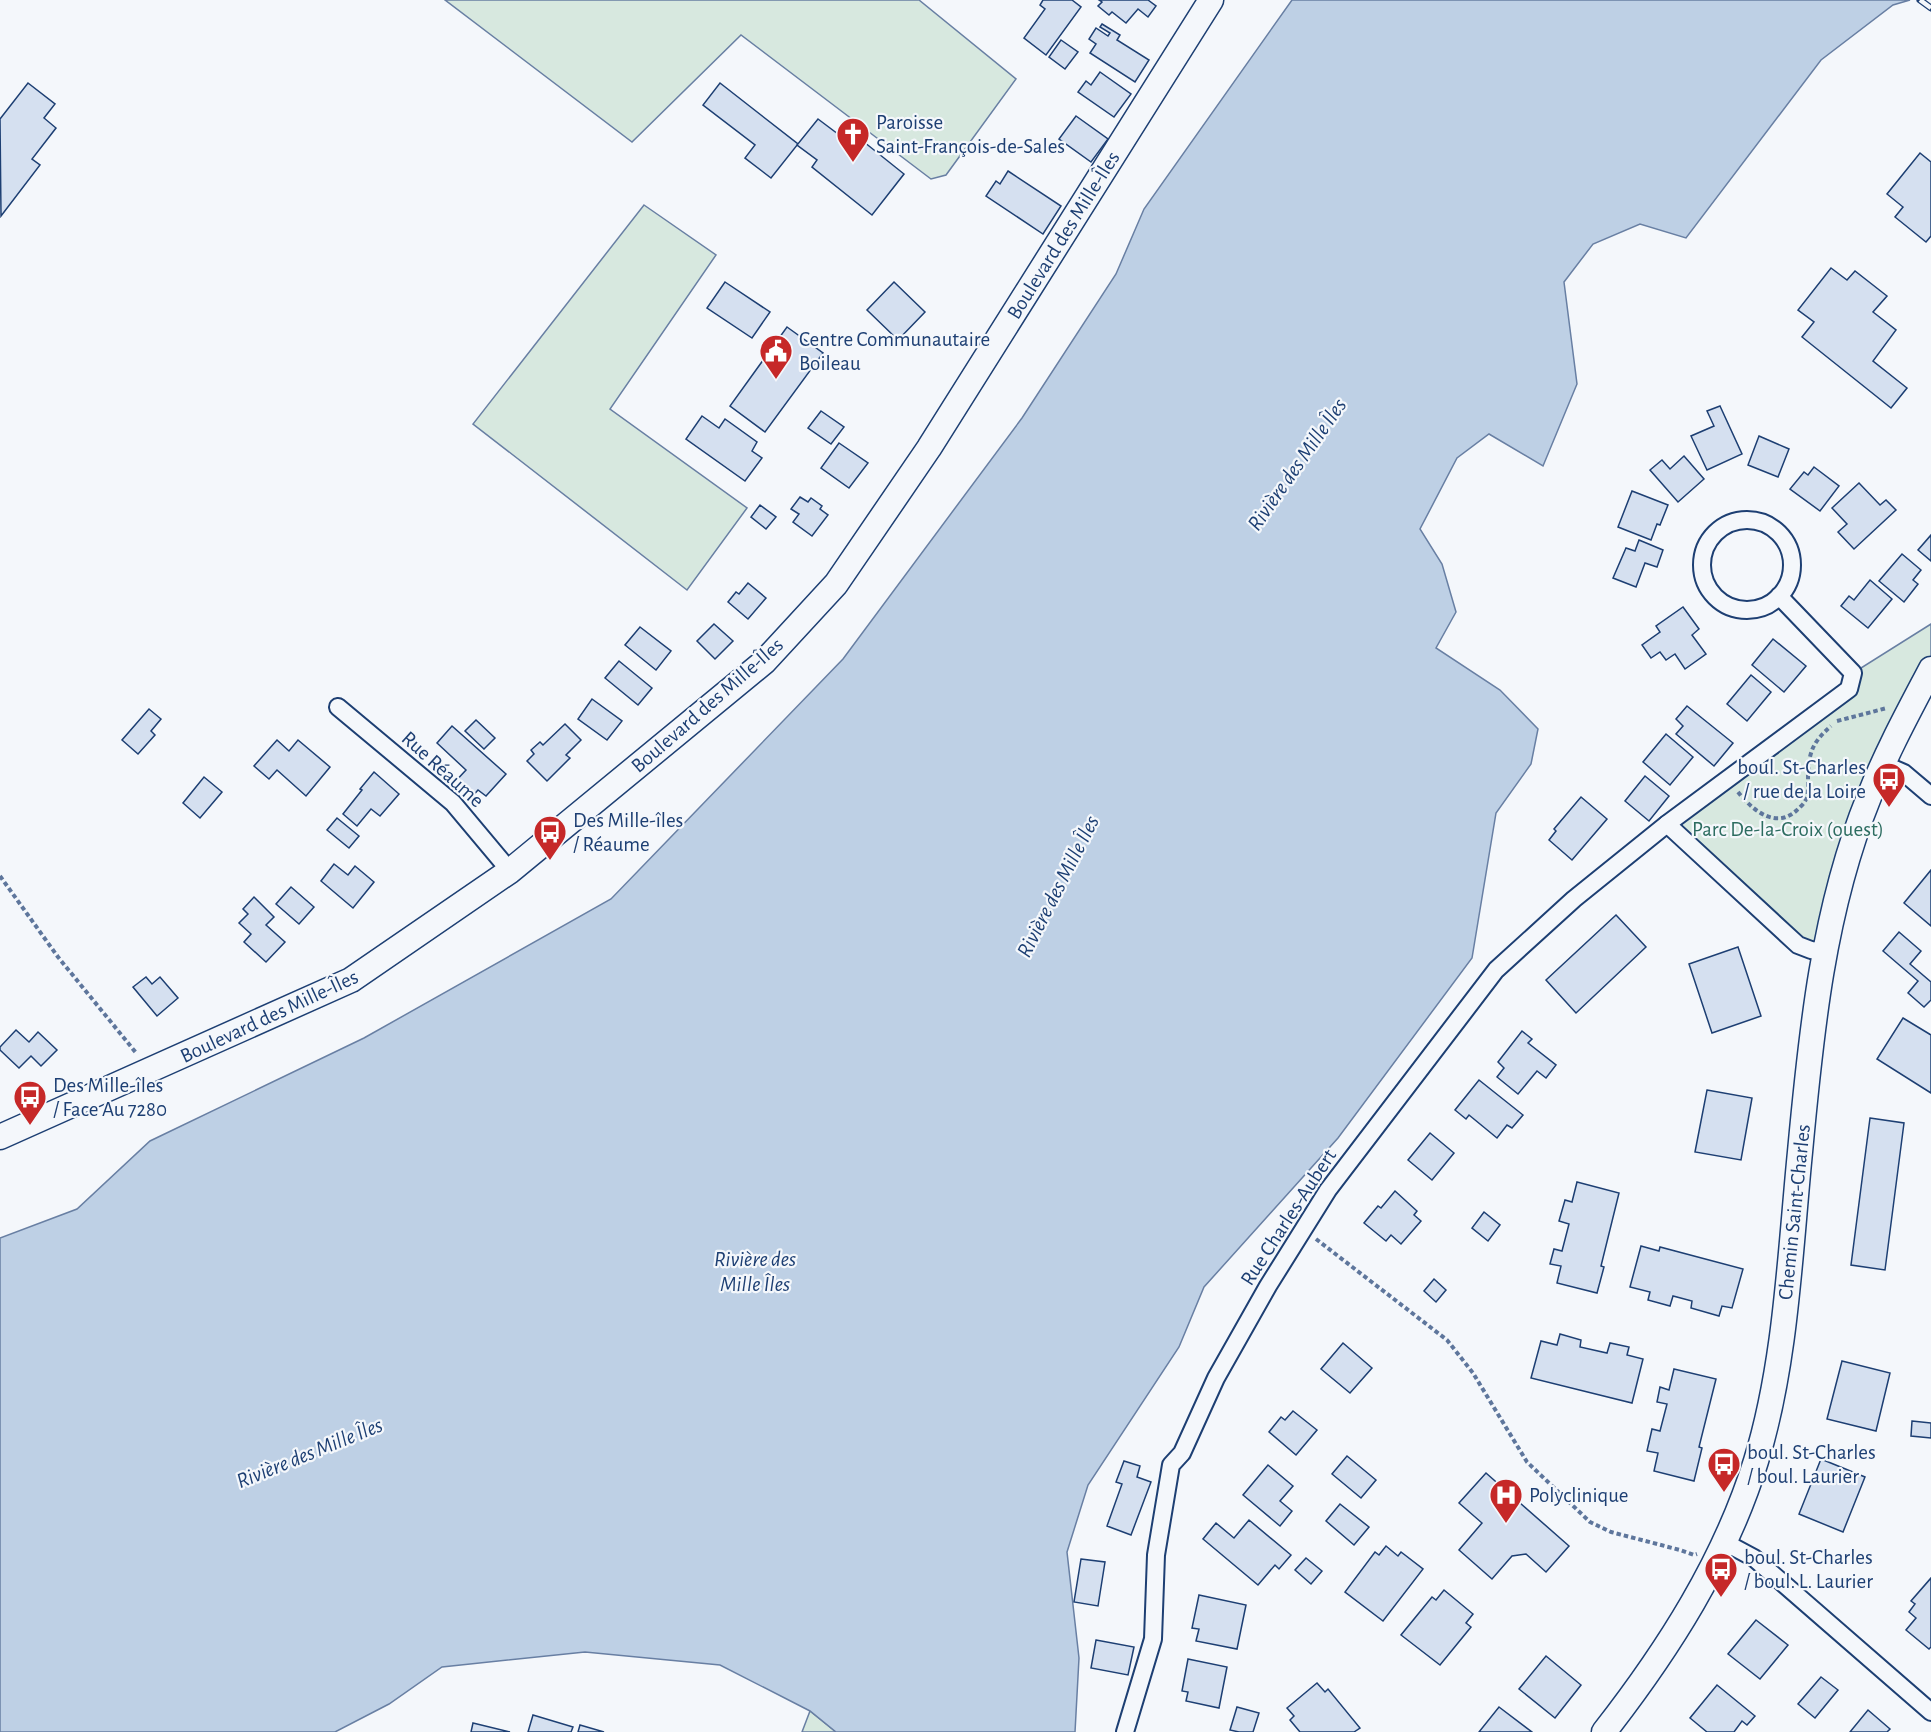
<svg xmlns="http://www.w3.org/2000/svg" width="1931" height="1732" viewBox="0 0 1931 1732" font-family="'Alegreya Sans',sans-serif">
<rect width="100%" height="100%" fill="#f4f7fb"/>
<g fill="#d7e8df" stroke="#687fa3" stroke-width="1.5">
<path d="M445,0H919L1016,79L946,175L931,179L741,35L632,142Z"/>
<path d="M644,205L716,255L610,409L747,508L687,590L473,424Z"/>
<path d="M1931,624V674L1916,697L1854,870L1833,956L1793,935L1667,824L1849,689L1853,673Z"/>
<path d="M810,1711L836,1732H802Z"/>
</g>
<path fill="#bed0e5" stroke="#687fa3" stroke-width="1.5" d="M1292,0H1910L1893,5L1821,60L1686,238L1640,224L1593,244L1564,282L1577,384L1543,466L1489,434L1457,458L1420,529L1442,564L1456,612L1436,648L1500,690L1538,729L1531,764L1496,813L1472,958L1338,1138L1204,1287L1179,1347L1088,1485L1067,1552L1079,1658L1075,1732H836L810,1711L720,1665L585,1652L442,1667L389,1704L335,1732H0V1238L77,1209L150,1141L364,1038L611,899L843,659L1022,418L1116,274L1144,209Z"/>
<g fill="#d5e0f0" stroke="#1d3f73" stroke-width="1.5">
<path d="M1043,0H1072L1081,7L1046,55L1024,38L1045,9L1040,5Z"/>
<path d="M1099,0H1148L1156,6L1148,17L1138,9L1126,23L1112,12L1109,15L1098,6L1102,2Z"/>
<path d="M1102,24L1120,35L1117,40L1149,60L1135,82L1090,53L1096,44L1089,39L1096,28L1108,36L1110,33L1100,27Z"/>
<path d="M1061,40L1078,52L1065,69L1049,57Z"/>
<path d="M1100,72L1131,94L1114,117L1078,92L1086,81L1091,85Z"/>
<path d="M28,83L55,104L44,118L56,128L32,159L40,165L1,216L0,119Z"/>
<path d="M720,83L798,144L771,178L745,158L755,145L703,105Z"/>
<path d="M1076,116L1108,139L1091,162L1059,139Z"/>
<path d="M818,119L838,134L844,126L904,174L872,215L812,167L817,160L797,145Z"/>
<path d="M1920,153L1931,162V236L1926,242L1895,217L1903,207L1887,194Z"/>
<path d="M1008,171L1061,206L1043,234L986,196L996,181L1000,184Z"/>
<path d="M1831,268L1847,280L1855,271L1887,296L1873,312L1896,330L1873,361L1907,388L1891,408L1802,337L1814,322L1798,310Z"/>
<path d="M725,282L770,312L752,338L707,308Z"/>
<path d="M894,282L925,312L898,340L867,310Z"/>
<path d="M787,327L823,353L765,432L730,406Z"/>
<path d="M1720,406L1742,454L1707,470L1691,436L1714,426L1707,411Z"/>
<path d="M821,411L844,427L831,444L808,428Z"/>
<path d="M702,416L719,428L725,419L757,442L752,451L762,458L745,481L686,439Z"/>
<path d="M1759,436L1789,449L1778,477L1748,465Z"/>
<path d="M839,443L868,463L849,488L821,468Z"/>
<path d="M1684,456L1704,479L1678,502L1650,470L1662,460L1670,469Z"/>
<path d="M1814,467L1839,486L1820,511L1790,489L1804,472L1808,475Z"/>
<path d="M1859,483L1880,505L1886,500L1896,510L1854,549L1838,532L1847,524L1832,508Z"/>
<path d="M1632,491L1668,505L1660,525L1657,524L1651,540L1618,527Z"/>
<path d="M800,497L808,502L811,498L822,506L820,509L828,515L812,536L793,522L799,514L791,509Z"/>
<path d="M760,505L776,517L766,529L751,517Z"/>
<path d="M1931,535V561L1918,550Z"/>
<path d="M1639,540L1663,550L1657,567L1645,563L1636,587L1613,578L1626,548L1635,551Z"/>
<path d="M1902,554L1921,570L1913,580L1918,584L1904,602L1879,581Z"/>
<path d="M1870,580L1892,599L1868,628L1841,606L1849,596L1854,600Z"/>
<path d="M748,583L766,598L748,619L728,602L736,592L739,594Z"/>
<path d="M1683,607L1699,629L1692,635L1706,654L1685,669L1675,654L1666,660L1660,652L1651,658L1642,645L1660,632L1656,626Z"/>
<path d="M714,624L733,641L715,659L697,641Z"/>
<path d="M640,627L671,651L656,670L625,645Z"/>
<path d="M1773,639L1806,666L1784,692L1752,665Z"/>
<path d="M619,661L652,688L638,705L605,678Z"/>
<path d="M1751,675L1771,692L1747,721L1727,704Z"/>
<path d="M592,699L622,721L607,740L578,719Z"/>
<path d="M1687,706L1733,743L1714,766L1676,734L1683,726L1676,719Z"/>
<path d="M149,709L161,719L151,731L155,735L138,754L122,740Z"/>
<path d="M476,720L495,738L484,749L465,731Z"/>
<path d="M565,724L581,740L566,755L570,758L547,781L527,761L534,754L531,750L540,742L543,745Z"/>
<path d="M452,726L506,774L486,796L478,790L470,799L453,784L466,770L437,743Z"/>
<path d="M1666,734L1693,757L1670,785L1643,762Z"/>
<path d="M277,740L289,751L298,740L330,767L306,796L277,770L269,779L254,766Z"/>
<path d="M374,772L399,794L380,816L371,809L357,826L343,814L362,790L360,789Z"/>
<path d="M1645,776L1669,796L1649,821L1625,801Z"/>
<path d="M204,777L222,792L200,818L183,803Z"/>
<path d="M1581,797L1607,819L1572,860L1549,840L1556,831L1554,829Z"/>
<path d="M337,818L359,836L349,848L327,830Z"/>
<path d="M334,864L348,875L355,866L374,882L353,908L321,881Z"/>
<path d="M1931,870V926L1904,903Z"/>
<path d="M291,887L314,907L299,924L276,904Z"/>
<path d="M254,897L274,917L266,925L285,942L266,962L244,942L251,934L239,923L248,914L243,909Z"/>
<path d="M1616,915L1646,947L1576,1013L1546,980Z"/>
<path d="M1899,932L1921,951L1910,964L1931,982V1000L1924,1007L1908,993L1918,981L1883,951Z"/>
<path d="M1738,947L1761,1016L1712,1033L1689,964Z"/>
<path d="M146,977L152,984L160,977L178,998L157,1016L133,987Z"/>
<path d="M1903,1018L1931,1035V1093L1877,1059Z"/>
<path d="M16,1030L29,1042L38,1032L57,1050L41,1066L31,1056L19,1068L0,1050V1047Z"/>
<path d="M1522,1031L1532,1039L1528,1043L1556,1065L1546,1078L1537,1071L1518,1094L1497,1077L1504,1068L1498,1062Z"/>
<path d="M1479,1080L1523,1115L1512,1128L1507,1125L1497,1138L1469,1115L1466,1119L1455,1110Z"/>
<path d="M1707,1090L1752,1098L1741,1160L1695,1152Z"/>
<path d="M1870,1118L1904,1123L1885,1270L1851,1265Z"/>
<path d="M1430,1133L1454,1153L1432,1180L1408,1160Z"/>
<path d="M1577,1182L1619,1193L1601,1266L1604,1267L1597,1293L1557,1283L1561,1266L1550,1264L1554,1249L1562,1251L1569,1224L1559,1221L1565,1200L1572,1202Z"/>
<path d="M1395,1191L1417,1211L1414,1215L1421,1221L1401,1244L1391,1235L1386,1241L1364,1223L1378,1206L1381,1208Z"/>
<path d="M1484,1212L1500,1225L1488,1241L1472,1228Z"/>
<path d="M1641,1246L1659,1251L1660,1247L1743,1269L1732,1308L1722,1306L1719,1316L1691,1308L1692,1301L1673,1296L1670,1306L1648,1300L1650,1292L1630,1287Z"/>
<path d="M1434,1279L1446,1290L1436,1302L1424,1291Z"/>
<path d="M1560,1334L1581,1340L1580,1347L1607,1353L1610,1343L1629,1347L1627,1355L1643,1359L1632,1403L1531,1378L1541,1341L1557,1345Z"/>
<path d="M1343,1343L1372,1368L1350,1393L1321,1369Z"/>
<path d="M1842,1361L1890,1373L1876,1431L1827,1419Z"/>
<path d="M1674,1369L1716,1379L1699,1447L1702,1448L1694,1481L1654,1471L1658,1453L1647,1451L1652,1429L1660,1431L1667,1404L1657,1402L1660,1387L1669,1390Z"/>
<path d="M1293,1411L1317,1430L1296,1455L1269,1432L1281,1417L1285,1420Z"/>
<path d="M1912,1421L1931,1423V1438L1911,1436Z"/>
<path d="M1347,1456L1376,1480L1361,1498L1332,1474Z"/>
<path d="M1821,1459L1865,1477L1843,1532L1799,1514Z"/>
<path d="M1124,1461L1140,1466L1137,1477L1151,1482L1131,1535L1107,1526L1122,1484L1116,1482Z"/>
<path d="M1268,1465L1293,1486L1280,1501L1292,1511L1280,1526L1243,1495Z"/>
<path d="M1486,1473L1569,1546L1546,1572L1526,1554L1512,1556L1492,1579L1459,1550L1482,1523L1459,1503Z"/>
<path d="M1340,1504L1369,1527L1354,1545L1326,1521Z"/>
<path d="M1249,1520L1291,1555L1279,1569L1275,1565L1258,1585L1203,1539L1216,1523L1234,1538Z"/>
<path d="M1386,1546L1398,1556L1401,1552L1423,1569L1383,1621L1345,1592L1375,1552L1379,1555Z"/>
<path d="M1306,1558L1322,1571L1311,1584L1295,1570Z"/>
<path d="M1081,1559L1105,1562L1098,1606L1074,1602Z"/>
<path d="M1931,1578V1647L1929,1649L1906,1630L1916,1618L1909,1612L1915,1604L1911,1601Z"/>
<path d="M1444,1590L1473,1614L1466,1623L1471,1627L1440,1665L1401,1635L1432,1597L1436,1600Z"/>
<path d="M1199,1595L1246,1605L1237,1649L1196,1641L1199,1629L1192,1628Z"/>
<path d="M1756,1620L1788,1645L1760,1679L1728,1654Z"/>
<path d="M1096,1640L1134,1647L1128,1675L1091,1668Z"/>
<path d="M1546,1656L1581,1685L1555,1718L1519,1689Z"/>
<path d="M1188,1659L1227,1667L1219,1708L1186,1701L1188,1692L1182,1691Z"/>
<path d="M1821,1677L1838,1690L1815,1718L1798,1704Z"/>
<path d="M1317,1683L1325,1692L1328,1689L1360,1728L1354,1732H1300L1290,1720L1294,1716L1287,1708Z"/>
<path d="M1717,1685L1755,1716L1747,1725L1742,1721L1734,1732H1707L1690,1718Z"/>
<path d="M1237,1707L1259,1713L1253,1732H1239L1230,1730Z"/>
<path d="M1499,1707L1532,1732H1479Z"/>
<path d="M1868,1710L1890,1729L1887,1732H1850Z"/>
<path d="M533,1715L573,1727L571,1732H528Z"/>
<path d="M473,1723L510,1732H471Z"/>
<path d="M580,1725L604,1732H578Z"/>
</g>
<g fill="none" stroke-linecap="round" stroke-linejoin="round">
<defs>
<g id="street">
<circle cx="1747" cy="565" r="45"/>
<path d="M338,707L453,803L510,871"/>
<path d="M1883,764L1904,773L1931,796"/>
<path d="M1667,824L1798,945L1811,950L1825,952"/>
<path d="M1726,1543L1754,1558L1931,1712"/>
<path d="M1125,1732L1153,1639L1156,1555L1171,1465L1182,1453L1216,1378L1268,1286L1328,1190L1496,970L1574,899L1667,824L1849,689L1853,673L1779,596"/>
</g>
<g id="secondary">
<path d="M0,1137L351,980L510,871L764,662L836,584L929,448L1211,0"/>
<path d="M1604,1732C1668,1650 1725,1561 1756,1461C1786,1364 1790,1253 1800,1152C1811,1033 1823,910 1869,797C1886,753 1909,711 1931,669"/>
</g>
</defs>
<use href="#street" stroke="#1d3f73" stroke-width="20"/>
<use href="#secondary" stroke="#1d3f73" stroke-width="27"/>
<g stroke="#5e769c" stroke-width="4" stroke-dasharray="4.5 3" stroke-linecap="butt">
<path d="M1837,721L1887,708"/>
<path d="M1738,792C1752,810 1776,830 1797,810C1800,807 1805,803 1806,799C1809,792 1808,783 1808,775C1809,751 1813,742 1831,726"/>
<path d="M0,876L58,957L137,1054"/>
<path d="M1316,1239L1447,1340L1473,1373L1527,1462L1590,1522L1611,1532L1680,1550L1694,1555L1697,1554"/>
</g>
<use href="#street" stroke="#f4f7fb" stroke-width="16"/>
<use href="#secondary" stroke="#f4f7fb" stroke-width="24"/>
<defs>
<path id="rail" d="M1920,0L1931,8"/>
</defs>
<use href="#rail" stroke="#1d3f73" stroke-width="7"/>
<use href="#rail" stroke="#f4f7fb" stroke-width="4.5" stroke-dasharray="14" stroke-linecap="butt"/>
</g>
<defs>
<symbol id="church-pin" viewBox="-11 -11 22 30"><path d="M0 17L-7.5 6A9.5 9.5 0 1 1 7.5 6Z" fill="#c62828" stroke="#f4f7fb"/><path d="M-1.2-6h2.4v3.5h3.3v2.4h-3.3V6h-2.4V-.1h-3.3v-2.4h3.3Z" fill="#fff"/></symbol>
<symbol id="civic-pin" viewBox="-11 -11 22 30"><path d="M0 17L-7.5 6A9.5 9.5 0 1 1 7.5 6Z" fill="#c62828" stroke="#f4f7fb"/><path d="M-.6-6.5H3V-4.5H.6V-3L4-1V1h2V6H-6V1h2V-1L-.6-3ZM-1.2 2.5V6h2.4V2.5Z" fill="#fff"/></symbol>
<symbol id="bus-pin" viewBox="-11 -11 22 30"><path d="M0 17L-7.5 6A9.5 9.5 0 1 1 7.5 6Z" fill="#c62828" stroke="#f4f7fb"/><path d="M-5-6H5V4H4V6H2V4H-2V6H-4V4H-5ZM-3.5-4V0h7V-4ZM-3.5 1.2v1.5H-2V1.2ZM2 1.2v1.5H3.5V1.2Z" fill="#fff"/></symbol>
<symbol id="hospital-pin" viewBox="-11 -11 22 30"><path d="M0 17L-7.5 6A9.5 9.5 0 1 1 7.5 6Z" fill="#c62828" stroke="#f4f7fb"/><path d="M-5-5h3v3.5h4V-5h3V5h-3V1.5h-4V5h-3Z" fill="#fff"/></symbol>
</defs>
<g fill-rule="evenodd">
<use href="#church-pin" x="834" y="115" width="38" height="52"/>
<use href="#civic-pin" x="757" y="332" width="38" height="52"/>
<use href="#bus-pin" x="1870" y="760" width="38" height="52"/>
<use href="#bus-pin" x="531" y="813" width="38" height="52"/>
<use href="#bus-pin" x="11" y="1078" width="38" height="52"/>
<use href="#bus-pin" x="1705" y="1445" width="38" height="52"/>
<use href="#hospital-pin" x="1487" y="1476" width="38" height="52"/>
<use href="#bus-pin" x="1702" y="1550" width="38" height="52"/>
</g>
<g text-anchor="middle" stroke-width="4.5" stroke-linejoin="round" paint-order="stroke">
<g font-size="21" fill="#1d3f73" stroke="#f4f7fb" text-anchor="start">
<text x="876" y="129">Paroisse<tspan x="876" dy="24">Saint-François-de-Sales</tspan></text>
<text x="799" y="346">Centre Communautaire<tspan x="799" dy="24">Boileau</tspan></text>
<text x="1866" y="774" text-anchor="end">boul. St-Charles<tspan x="1866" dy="24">/ rue de la Loire</tspan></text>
<text x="573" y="827">Des Mille-îles<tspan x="573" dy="24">/ Réaume</tspan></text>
<text x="53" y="1092">Des Mille-îles<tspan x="53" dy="24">/ Face Au 7280</tspan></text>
<text x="1747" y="1459">boul. St-Charles<tspan x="1747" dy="24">/ boul. Laurier</tspan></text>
<text x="1529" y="1502">Polyclinique</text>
<text x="1744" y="1564">boul. St-Charles<tspan x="1744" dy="24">/ boul. L. Laurier</tspan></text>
</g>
<g font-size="21" fill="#1d3f73" stroke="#f4f7fb">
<text transform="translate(1063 235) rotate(-58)" y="7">Boulevard des Mille-Îles</text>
<text transform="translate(707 705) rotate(-41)" y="7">Boulevard des Mille-Îles</text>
<text transform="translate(443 769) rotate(42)" y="7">Rue Réaume</text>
<text transform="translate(269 1016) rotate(-25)" y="7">Boulevard des Mille-Îles</text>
<text transform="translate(1794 1212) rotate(-84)" y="7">Chemin Saint-Charles</text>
<text transform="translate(1288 1217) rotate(-57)" y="7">Rue Charles-Aubert</text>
</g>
<g font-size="21" fill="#2c6c60" stroke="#f4f7fb">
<text x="1788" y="836">Parc De-la-Croix (ouest)</text>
</g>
<g font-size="22" font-style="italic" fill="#1d3f73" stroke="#f4f7fb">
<text transform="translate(1296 464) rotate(-55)" y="8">Rivière des Mille Îles</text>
<text transform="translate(1057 886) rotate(-63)" y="8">Rivière des Mille Îles</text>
<text x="755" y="1266">Rivière des<tspan x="755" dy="25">Mille Îles</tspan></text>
<text transform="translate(309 1452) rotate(-22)" y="8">Rivière des Mille Îles</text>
</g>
</g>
</svg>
